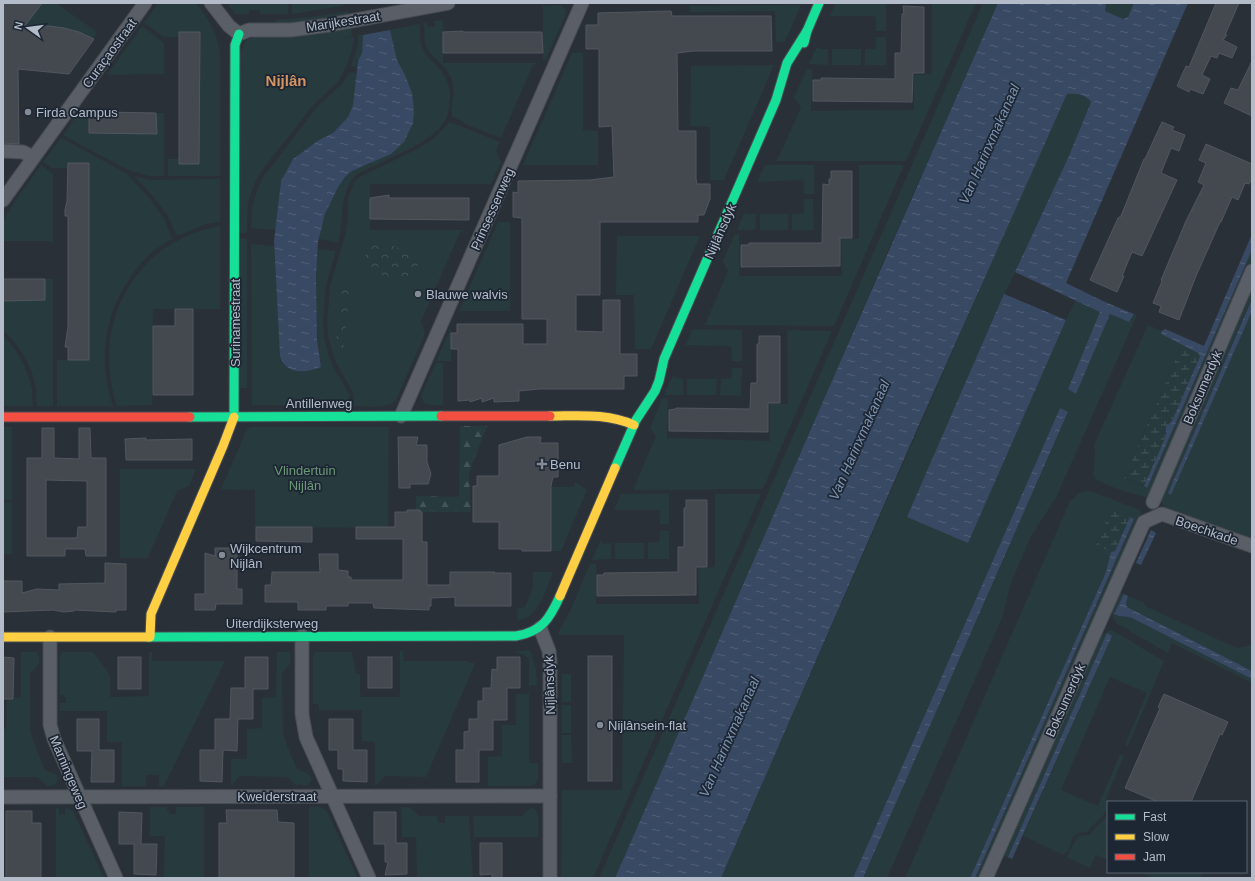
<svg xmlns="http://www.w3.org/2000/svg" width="1255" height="881" viewBox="0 0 1255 881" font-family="Helvetica,sans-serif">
<defs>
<pattern id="forest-firs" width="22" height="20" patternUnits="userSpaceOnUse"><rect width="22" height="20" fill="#273a3e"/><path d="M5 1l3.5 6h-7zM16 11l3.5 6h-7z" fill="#445559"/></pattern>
<pattern id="wetland-marsh" width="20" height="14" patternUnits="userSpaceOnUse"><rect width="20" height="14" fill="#273a3e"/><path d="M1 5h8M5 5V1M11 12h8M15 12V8" fill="none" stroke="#445559"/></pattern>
<pattern id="park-crowns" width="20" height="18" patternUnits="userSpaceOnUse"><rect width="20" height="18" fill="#273a3e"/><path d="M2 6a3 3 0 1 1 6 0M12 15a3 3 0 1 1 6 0" fill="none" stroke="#445559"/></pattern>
<pattern id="water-ripples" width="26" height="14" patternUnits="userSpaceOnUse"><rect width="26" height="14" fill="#384963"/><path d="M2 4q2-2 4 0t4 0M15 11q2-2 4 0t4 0" fill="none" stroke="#526178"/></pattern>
</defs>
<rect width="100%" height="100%" fill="#2a3038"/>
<g fill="#273a3e">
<path d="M42,3H56L97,32L93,38C68,25 48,24 21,31Z"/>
<path d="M158,3H196C208,19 219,34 220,56V176H168V159H179V164H199L200,32H179V37H164L144,23Z"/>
<path d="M227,3H288V14H260V10H249V14H235Z"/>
<path d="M292,3H350L342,5V6L292,14Z"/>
<path d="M836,3H886V31H876V18L874,16H833L829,17Z"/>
<path d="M932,3H976L906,161H777L801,107L794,97L807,69H812L811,111L914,110V75L932,74Z"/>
<path d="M983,3H998L880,269L767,532L615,878H599Z"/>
<path d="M1106,3H1134L1128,17L1123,19L1105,11Z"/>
<path d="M561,5L566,11L565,16L546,59L543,60V6Z"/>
<path d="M801,5L785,42H776L775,11L690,12V6Z"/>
<path d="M348,11L349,15L297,23L276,24V20L311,17Z"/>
<path d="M443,20V63H537L533,65L501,138L470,126L452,116C450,100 458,92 449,74C444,65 436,60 430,53C423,46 425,32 424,23H427L428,27L435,26L434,21Z"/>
<path d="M420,24C420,32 419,44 424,51C430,61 440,67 445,77C449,85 451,92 450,101C449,106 449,111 447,116C436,144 381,160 356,175C338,193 345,220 338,243L319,239C324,218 332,186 351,172C356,168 364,166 371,164L405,75L397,60L390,30Z"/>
<path d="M142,26L164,43V74L107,75Z"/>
<path d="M351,27L352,36L340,38L354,37L352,50L348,62L338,82L314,104L260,173L254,185L248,202L247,231L246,233H240V56L245,41L256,36Z"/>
<path d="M358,35H363L362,53L359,60H357L356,67L351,66L358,45Z"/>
<path d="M876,37H886V65H865V49H875L876,48Z"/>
<path d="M817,46L819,49H828V65L809,64Z"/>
<rect x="832" y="49" width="29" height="16"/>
<path d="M572,53H583V130L598,131V165H523Z"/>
<path d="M774,65L724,180H710V127L690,126L691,66Z"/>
<path d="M350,72L356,73V91L353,105L348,117L333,133L319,140L293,159L281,181L276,230L251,228C252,206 253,196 264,176L317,107L342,84Z"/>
<path d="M1076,93L1087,97L1091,102L1068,158L1003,298L968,542L1066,320L1076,300L1101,312L1068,389L1076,393L1110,314L1129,322L1134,314L1137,315L1056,498L1031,536L1011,583L1002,618L887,878H863L1068,413L1060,408L853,878H721L1030,175L1067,94Z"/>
<path d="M79,112H89V133L156,134V113H164V176H150L128,170L63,135Z"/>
<path d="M450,122L500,142L496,150L501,162L491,184H370V230H467L460,232L421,321L425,334L396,400C390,409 365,406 354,406L353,393L338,366L333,355L328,336L327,321L330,286L345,236L348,216V198L354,183L358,178L419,148L432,140Z"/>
<path d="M61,138L126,173L150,199L164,218L172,239C166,243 158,247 152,252C109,293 94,350 113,406H57V360H89L88,164H68V168H52L43,162Z"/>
<path d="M41,165L53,174V243L51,241H3V222L11,207Z"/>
<path d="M765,165H814V194H804V182L802,180L757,182Z"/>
<path d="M859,165H904L834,326L705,325L728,271L723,261L735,234H739V276H842L841,239H859Z"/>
<path d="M134,176L150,180L220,179V222L206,224L180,235L176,234L168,216L153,196Z"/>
<path d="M804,199H813L814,230H792V214H802L804,213Z"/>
<path d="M745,211L746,214H756L755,230H737Z"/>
<rect x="760" y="214" width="28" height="16"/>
<path d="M498,222H510V311H459Z"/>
<path d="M220,226V309H153L152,405L117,406C90,325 134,241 220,226Z"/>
<path d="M617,236H700L651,349H635L634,295H616Z"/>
<path d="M240,238L247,239V388H240Z"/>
<path d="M251,244L274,246L282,363C295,374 305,370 321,367C315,327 315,289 317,249L336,251L326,285L323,321L324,337L329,356L334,368L349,394L350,406L252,405Z"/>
<path d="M1252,250V260L1148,498L1120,490L1096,480L1093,474L1095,454L1094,445L1148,325L1162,331L1161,334L1182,345L1124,478L1147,488Z"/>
<path d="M45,279H53V406H37C36,399 37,391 35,384C31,364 19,344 3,331V301L45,300Z"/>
<path d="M1252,283V298L1168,493L1171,494L1252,311V541L1166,508L1159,499Z"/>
<path d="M451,328V361H436Z"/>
<path d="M693,329L742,330V361H732L731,346L688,345L685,346Z"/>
<path d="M787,330L832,331L763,489L633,490L656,436L650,428L662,399H668L667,438L770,441V404H788Z"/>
<path d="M3,336C17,348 26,367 31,384C33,391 32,399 33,406H3Z"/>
<path d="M436,363H443V405C433,405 420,407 422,393Z"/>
<path d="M732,368H742L741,396L720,395L721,379L732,378Z"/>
<path d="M673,375L675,378L683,379V395H664Z"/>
<path d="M687,379H717L716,395H687Z"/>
<rect x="3" y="427" width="9" height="73"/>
<path d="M251,427H389L388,528L255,527V490L221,489L247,429Z"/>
<path d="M120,469H196L189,486L177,491L148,558H120Z"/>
<path d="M575,482L587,490L561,551H551V487H574Z"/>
<path d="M1085,491L1094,492L1142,511L981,878H975L1134,519L1111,510L1096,544L1111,552L1106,572L970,878H905L1070,501L1078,494Z"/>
<path d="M621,494H669V524H660V512L659,510H614Z"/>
<path d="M715,494H761L593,878H561L562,790H622L624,635H559V631L570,611L590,564H596V604H699L698,568L715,567Z"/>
<rect x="3" y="502" width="9" height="52"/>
<path d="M660,531H669V559H648V543L659,542Z"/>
<path d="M600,541L603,544L611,543V559L592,560Z"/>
<rect x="615" y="543" width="29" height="16"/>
<path d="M533,572H553C546,589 539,619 518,620L517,609L525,607L533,588Z"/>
<path d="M1118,591L1124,594L1114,614L1119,616L1130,617L1252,679V683L1172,643L1168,653L1116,623L1110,609Z"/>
<path d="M1128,596L1144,602L1145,606L1237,648L1252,645V671L1127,607L1126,603Z"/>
<path d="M1112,630L1164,661L1128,746L1125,745L1147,693L1110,677L1061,790L1098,806L1120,754L1124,756L1106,799L1110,801L1108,802C1108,817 1094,821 1088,832L1078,833L1073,837L1068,851L1063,855L1023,836L1112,636L1107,634L1008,857L1002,854L1100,637L1108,631Z"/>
<path d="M530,650L536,669L537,685L529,686V763H538V780L534,785L531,786H488V757L502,756V725H516V694H529V658L524,655L514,652Z"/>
<path d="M400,651H403L404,661H468V663H474V666L426,777L385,776L375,786V742L362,741V710H319V704H313V655L315,652H352L356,674H360V697H400Z"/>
<path d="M21,652H37L39,656V664L30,674V729L33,741L45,770L57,775C59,783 55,786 47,786L37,777H3V729H6L7,698L21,697Z"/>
<path d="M62,652H93L110,675V697L149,696V652H152V661H225L164,786H159V775H146V786H122V742H107V711H60V703H66V697H64L63,695H60V657Z"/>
<path d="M277,652H289L291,656L290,663H291L282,673L283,732L287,746L297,769C305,773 319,776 306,786L298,784L297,786L288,777L240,776L231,786V759H247V729L262,728V698L276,697Z"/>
<rect x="562" y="674" width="9" height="28"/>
<rect x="562" y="705" width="9" height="28"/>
<path d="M562,735H571L572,763H562Z"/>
<path d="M150,807H167V811H169V814H176V807H204V878H164L165,836H150Z"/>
<path d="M309,807H321L327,811L357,877L309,878Z"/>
<path d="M401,807H409L419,816H437L438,823H445V816H469L473,878H417L416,837H402Z"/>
<path d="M531,807C542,811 538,827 538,837H474L473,816H522Z"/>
<path d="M56,808H59V815L65,814V808L70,809L73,811L104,878H56Z"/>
<path d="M1108,813V860L1096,855L1090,868L1066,857C1071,852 1075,838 1079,836C1083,835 1087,836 1090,835C1095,826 1103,822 1108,813Z"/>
<path d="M1138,872H1203L1200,878H1153Z"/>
</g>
<path fill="url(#forest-firs)" d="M460,426H487L469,473L471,512H416V496L459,497Z"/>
<g fill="url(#wetland-marsh)">
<path d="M1182,345L1198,353L1200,355L1173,419L1169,422L1166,436L1144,486L1124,478Z"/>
<path d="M1111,509L1130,517L1115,551L1111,552L1096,545Z"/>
</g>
<g fill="url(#park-crowns)">
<path d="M373,237L421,258L408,287L361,266Z"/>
<path d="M343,280L351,281L343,351L335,350Z"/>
</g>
<g fill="url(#water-ripples)">
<path d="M998,3H1106L1105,11L1123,19L1128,17L1134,3H1188L1066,283L1105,302L1134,314L1129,322L1110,314L1076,394L1068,389L1100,312L1015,272L1068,158L1091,102C1085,94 1077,93 1067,94L918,427L721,878H615C743,586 869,294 998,3Z"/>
<path d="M390,30L397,60L405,75L412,93L414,111L413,123L404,142L391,154L352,171L345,177L338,187L325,214L318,242L316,278L317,339L321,367C306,373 285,375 280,356L274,241L281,181L293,159L319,140L333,133L348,117L353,105L358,61L362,53L363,35Z"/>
<path d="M1252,234V250L1147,488L1144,486L1166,436V427L1173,419L1200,356L1198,353L1161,334L1162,331L1165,329L1204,346Z"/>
<path d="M1004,294L1066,320L968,543L907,517Z"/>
<path d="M1252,299V311L1171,495L1168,493Z"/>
<path d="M1060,408L1068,412L863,878H853Z"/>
<path d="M1130,517L1134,519L975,878H970L1106,572L1111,552L1115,551Z"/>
<path d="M1151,530L1156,533L1141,565L1136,563Z"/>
<path d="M1124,594L1128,596L1126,603L1127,607L1252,671V679L1130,617L1119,616L1114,614Z"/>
<path d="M1107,633L1112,636L1012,859L1008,857Z"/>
</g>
<g fill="#444950" stroke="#52575f" fill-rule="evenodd">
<path d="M3,3H42L24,27L49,26L64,28L79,32L94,39L69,74L18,69L19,144L3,143Z"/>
<path d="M1216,3H1239L1225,35H1227L1223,40L1237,47L1232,58L1219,53L1217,58L1211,56L1202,75L1210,79L1203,94L1190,89L1189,92L1177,86L1186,66L1189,67Z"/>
<path d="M903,6L924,7V73H913L912,102L813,101V80H821V78L895,79V53H901L902,14H904Z"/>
<path d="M671,11L672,16H771L772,51H694L677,53L678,131H696V179L697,184H710V199L704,215H698V222H600V295H576V331L603,332V300H620V354H637V376H624V389H539L519,391V401L494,402V398L482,402V398L470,402V400L458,401V349H451V333H457V324H523V344H547V319H522V218L513,217V192L518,193V181L590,180L614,177L612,126L599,127V49H586V25H598V13Z"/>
<path d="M463,31V32H542L543,53H443V32Z"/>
<path d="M179,32H200L199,164H179Z"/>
<path d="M1252,61V116L1224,103L1231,88L1238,90Z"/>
<path d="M103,112L156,113L157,134L89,133V113Z"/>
<path d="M1162,122L1174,127L1172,130L1185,135L1179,151L1171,148L1161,173L1177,180L1142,256L1132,252L1122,276H1124L1117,292L1090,280L1118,218L1121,216L1144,159H1145Z"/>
<path d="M1206,144L1252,164V178L1249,184L1245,183L1238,200L1232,197L1221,222H1220L1196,276L1179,320L1159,312L1161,306L1153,303L1162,281L1161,280L1186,221L1204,185L1198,182L1206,163L1199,160Z"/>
<path d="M68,163H89V360H68V347H65L68,327V216H65V210L67,201Z"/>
<path d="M831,171H852V238H840V266L741,267V245H749V243H822L823,184L829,185V179H831Z"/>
<path d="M389,195V198H469V220L370,219V198Z"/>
<path d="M3,279H45V300L3,301Z"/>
<path d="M175,309H193V395H153V326H175Z"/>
<path d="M759,336H780V403H768V432L669,431V410L676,409V408L750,409L751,383H757V344H759Z"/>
<path d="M42,428H54V458L79,459V428H90L91,458H106V556H86L85,549H65V556H27V458H42ZM46,480L87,481V527H78L77,538H46Z"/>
<path d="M398,437H418L416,445H427V462L431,474L428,484H410V488H399Z"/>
<path d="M527,437H541L540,443H558V477H553L551,486V551H522V549H499V522H473V486H477V476H499V445Z"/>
<path d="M146,438V440L192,439V460H126L125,439Z"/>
<path d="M686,500H707V567H696V595L597,596V575H604V573L678,572V547H684V508H686Z"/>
<path d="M407,510H420V512H422V542H427V585H450V572H495L494,573H511V606H455V597L431,598V606H429V610L374,608L373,603H348V606H326V610H298V602H265V585H271L272,572H320L319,554H338V570L348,571V577H351V580H403V539H356V527H395V512H407Z"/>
<path d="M256,527H312V542L256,541Z"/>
<path d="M215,548H237V589H242V604H216L215,610H195V594H205V553L215,556Z"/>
<path d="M105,563L126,564V610H116V612L74,610V611L64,612L53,610L3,612V581H22V593L37,589L59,590V584L105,583Z"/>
<rect x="588" y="656" width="24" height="125"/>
<path d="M3,657L14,658L13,699H3Z"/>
<rect x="118" y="657" width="23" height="32"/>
<path d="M245,657H268V689H253V719H238L237,751L223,750L222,782L200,781V750H215V719H230L231,688H245Z"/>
<rect x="368" y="657" width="24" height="31"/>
<path d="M497,657H520V688H507V720H493V750H479V782H456V750H464V732L469,731V719H478V701H483V688H491L492,669L497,670Z"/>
<path d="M1164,694L1228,722L1222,735L1220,734L1191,802H1158L1125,788L1160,708L1158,707Z"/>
<path d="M77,719H99V750H114V782H91L92,751H77Z"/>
<path d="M329,719H353V750H367V782L343,781V769H338V750H329Z"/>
<path d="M226,810H277L278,822L294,823V878H219V823H227Z"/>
<path d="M6,811H32V823H41V878H6Z"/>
<path d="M119,812L142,813L141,844H157L156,875L134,874V844H119Z"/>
<path d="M374,812H396V843H407V874L385,875L388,862H385V844H374Z"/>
<path d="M480,843H502V878H492V874L480,875Z"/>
</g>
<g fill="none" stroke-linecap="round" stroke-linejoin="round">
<defs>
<g id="street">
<path d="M211,3L229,26L239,34L249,30H291L329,25L448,3"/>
<path d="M3,151L23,152L33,157"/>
<path d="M3,200L145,3"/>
<path d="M401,416L582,3"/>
<path d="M1153,502L1252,271"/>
<path d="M540,628L549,651L550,661V878"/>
<path d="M302,636V714L306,737L369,878"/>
<path d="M50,637V725L54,739L116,878"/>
<path d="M3,797L550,796"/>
<path d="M986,878L1144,522L1162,514L1252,546"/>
</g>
<g id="fast">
<path d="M804,43L807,31L819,3"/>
<path d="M190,417L441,416"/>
<path d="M234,417L235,45L239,34"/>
<path d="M615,468L636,420L655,391L659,381L664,359L776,100L787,63L807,31"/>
<path d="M148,637L516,636C542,632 550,618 560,596"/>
</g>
<g id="slow">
<path d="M550,416C579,416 607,413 634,425"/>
<path d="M560,596L615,468"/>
<path d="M3,637H148"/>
<path d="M150,637L151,614L223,446L234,417"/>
</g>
<g id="jam">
<path d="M441,416H550"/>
<path d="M3,417H190"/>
</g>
</defs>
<use href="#street" stroke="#484c53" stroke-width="15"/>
<use href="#fast" stroke="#484c53" stroke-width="11"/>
<use href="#slow" stroke="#484c53" stroke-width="11"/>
<use href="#jam" stroke="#484c53" stroke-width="11"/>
<use href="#street" stroke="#5a5e66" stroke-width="13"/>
<use href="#fast" stroke="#16e098" stroke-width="9"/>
<use href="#slow" stroke="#ffcf43" stroke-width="9"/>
<use href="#jam" stroke="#f24e42" stroke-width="9"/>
</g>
<g fill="#848b96" stroke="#1d2633" stroke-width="1.5">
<circle cx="28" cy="112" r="4"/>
<circle cx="418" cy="294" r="4"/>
<path d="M540 458h4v4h4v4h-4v4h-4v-4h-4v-4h4z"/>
<circle cx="222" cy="555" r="4"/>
<circle cx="600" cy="725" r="4"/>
</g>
<g text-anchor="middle" stroke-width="3.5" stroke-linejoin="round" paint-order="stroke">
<g font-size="13" fill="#b4bcc9" stroke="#1d2633">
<text transform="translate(343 21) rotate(-9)" y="5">Marijkestraat</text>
<text transform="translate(109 53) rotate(-54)" y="5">Curaçaostraat</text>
<text transform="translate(492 209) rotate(-66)" y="5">Prinsessenweg</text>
<text transform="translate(720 231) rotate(-66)" y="5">Nijlânsdyk</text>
<text transform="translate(235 323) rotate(-90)" y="5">Surinamestraat</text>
<text transform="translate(1202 387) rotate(-67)" y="5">Boksumerdyk</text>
<text x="319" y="408">Antillenweg</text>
<text transform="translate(1207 530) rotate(19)" y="5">Boechkade</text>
<text x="272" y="628">Uiterdijksterweg</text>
<text transform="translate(549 685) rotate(-92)" y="5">Nijlânsdyk</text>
<text transform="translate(1065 700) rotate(-66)" y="5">Boksumerdyk</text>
<text transform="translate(69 772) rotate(67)" y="5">Marningeweg</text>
<text x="277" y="801">Kwelderstraat</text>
</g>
<g font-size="13" fill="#b4bcc9" stroke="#1d2633" text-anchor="start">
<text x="36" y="117">Firda Campus</text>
<text x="426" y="299">Blauwe walvis</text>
<text x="550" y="469">Benu</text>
<text x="230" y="553">Wijkcentrum<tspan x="230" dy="15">Nijlân</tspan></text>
<text x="608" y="730">Nijlânsein-flat</text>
</g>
<g font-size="13" fill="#6b9a76" stroke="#1d2633">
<text x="305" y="475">Vlindertuin<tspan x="305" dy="15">Nijlân</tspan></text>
</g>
<g font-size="14" font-style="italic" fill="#7c92b1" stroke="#1d2633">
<text transform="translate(989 144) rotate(-66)" y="5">Van Harinxmakanaal</text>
<text transform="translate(859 440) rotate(-66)" y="5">Van Harinxmakanaal</text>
<text transform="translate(729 737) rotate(-66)" y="5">Van Harinxmakanaal</text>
</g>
<g font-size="15" font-weight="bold" fill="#d59563" stroke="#1d2633">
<text x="286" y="86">Nijlân</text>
</g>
</g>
<rect width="1255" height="881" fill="none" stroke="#b4bcc9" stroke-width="8"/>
<rect x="1107" y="801" width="140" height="72" fill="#1d2633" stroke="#59626f"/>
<rect x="1115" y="814" width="20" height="6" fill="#16e098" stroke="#59626f"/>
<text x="1143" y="821" font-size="12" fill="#b4bcc9">Fast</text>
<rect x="1115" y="834" width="20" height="6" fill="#ffcf43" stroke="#59626f"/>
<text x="1143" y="841" font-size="12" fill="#b4bcc9">Slow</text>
<rect x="1115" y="854" width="20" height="6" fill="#f24e42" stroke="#59626f"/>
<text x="1143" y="861" font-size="12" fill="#b4bcc9">Jam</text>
<g transform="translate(28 28) rotate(284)" stroke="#1d2633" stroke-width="3" paint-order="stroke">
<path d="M0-3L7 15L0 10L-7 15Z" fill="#b4bcc9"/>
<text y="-6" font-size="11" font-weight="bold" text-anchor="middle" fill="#b4bcc9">N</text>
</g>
</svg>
